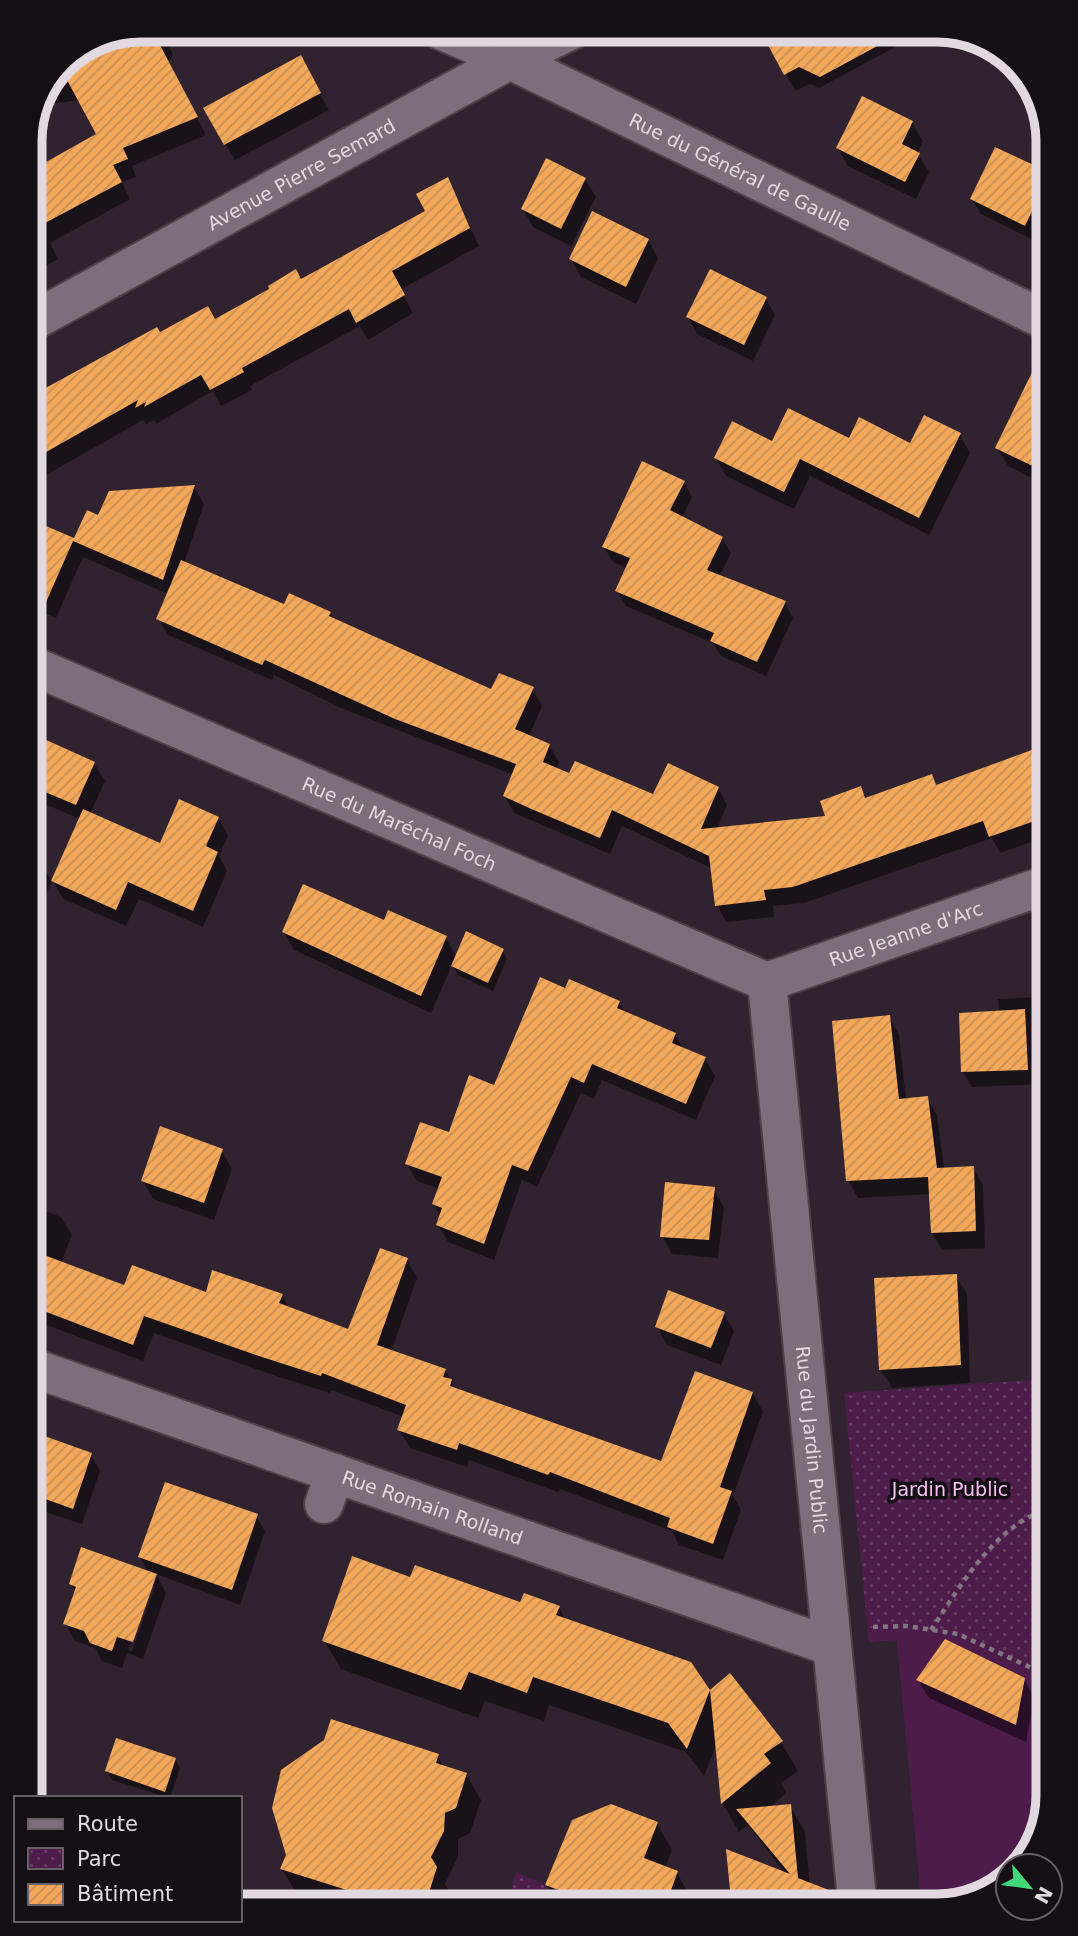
<svg xmlns="http://www.w3.org/2000/svg" width="1078" height="1936" viewBox="0 0 1078 1936" font-family="'DejaVu Sans',sans-serif">
<defs>
<pattern id="park-dots" width="8" height="8" patternUnits="userSpaceOnUse" patternTransform="scale(1.75)"><rect width="8" height="8" fill="#4e1c4b"/><path d="M2 2h.1M6 6h.1" fill="none" stroke="#673c65" stroke-width="1.8" stroke-linecap="round"/></pattern>
<pattern id="building-hatch" width="6" height="6" patternUnits="userSpaceOnUse" patternTransform="scale(1.75)"><rect width="6" height="6" fill="#f3a85a"/><path d="M-1 1l2-2M0 6l6-6M5 7l2-2" fill="none" stroke="#c78e54"/></pattern>
</defs>
<rect width="100%" height="100%" fill="#30232f"/>
<g fill="url(#park-dots)">
<path d="M1046,1379L1048,1802C1041,1824 1036,1866 1008,1866V1874L980,1898H921L897,1640L869,1642L844,1393Z"/>
<path d="M516,1872L545,1885L553,1902H508Z"/>
</g>
<path fill="#4e1c4b" d="M906,1626L958,1634L1047,1675C1048,1712 1060,1866 1008,1866V1874L980,1898H921L897,1640L869,1642L867,1628Z"/>
<g fill="#0007" fill-rule="evenodd">
<path d="M141,30L163,37L173,54L169,64L206,135L132,166L136,177L122,182L130,199L50,243L58,259L31,274L30,173L99,134L80,100L50,104L47,98L63,62Z"/>
<path d="M762,30H927L819,88L810,84L795,91Z"/>
<path d="M300,57L329,110L235,160L205,109Z"/>
<path d="M912,123L923,141L917,153L929,172L916,199L848,166L838,148Z"/>
<path d="M1040,170V226L1033,240L981,214L972,199Z"/>
<path d="M448,179L479,246L400,290L413,313L368,340L360,326L250,386L252,390L221,406L213,391L156,424L154,420L146,424L143,420L32,483L31,398L159,335L215,322L301,282L427,211Z"/>
<path d="M585,179L596,197L571,246L533,227L523,209Z"/>
<path d="M648,240L658,258L636,304L581,277L571,259Z"/>
<path d="M766,299L775,315L753,361L697,334L688,317Z"/>
<path d="M1023,395L1041,404V483L1008,466L997,448Z"/>
<path d="M959,434L970,453L929,535L810,476L794,509L726,476L716,458L773,443L911,445Z"/>
<path d="M684,482L692,497L682,518L722,538L731,553L719,577L785,603L793,618L766,676L721,656L713,643L626,606L617,591L627,568L613,562L604,547Z"/>
<path d="M194,487L204,504L184,563L285,606L330,613L334,620L492,691L532,689L542,706L529,736L549,745L559,762L556,769L570,775L654,797L718,788L727,805L717,829L827,818L860,788L867,800L931,776L937,787L1039,749L1034,731L1043,728V838L1000,853L992,838L804,903L773,906L774,917L726,922L717,905L713,869L622,826L610,854L514,813L505,796L514,775L341,708L274,675L272,680L168,635L158,618L168,594L83,557L56,618L32,608V522L74,541L99,518Z"/>
<path d="M33,736L94,763L105,781L90,814L161,845L218,818L228,836L219,856L227,871L203,927L139,899L126,926L63,899L53,881L80,819L33,799Z"/>
<path d="M34,860L41,863L52,881L34,922Z"/>
<path d="M385,922L445,937L457,957L502,950L507,959L493,991L458,975L452,965L431,1013L294,950L284,932Z"/>
<path d="M566,990L619,1003L626,1014L675,1034L684,1050L705,1059L715,1076L696,1120L602,1080L594,1099L581,1093L537,1187L522,1180L494,1260L448,1242L438,1225L441,1217L434,1204L439,1189L417,1181L407,1164L450,1134L495,1087Z"/>
<path d="M1044,997V1084L972,1087L963,1072L961,1014L999,1012L998,999Z"/>
<path d="M889,1017L899,1035L906,1100L927,1098L937,1115L944,1169L973,1168L983,1185L985,1248L942,1250L932,1233L931,1194L858,1198L848,1180Z"/>
<path d="M222,1151L232,1169L214,1220L153,1199L143,1181Z"/>
<path d="M713,1189L724,1207L718,1258L672,1254L662,1236Z"/>
<path d="M35,1207L61,1217L72,1235L61,1263L125,1287L282,1295L289,1309L349,1331L407,1260L417,1278L391,1352L445,1370L457,1390L662,1464L752,1393L763,1411L733,1496L741,1510L723,1560L679,1545L672,1531L560,1489L558,1492L469,1460L467,1467L410,1448L399,1430L404,1417L331,1390L330,1393L273,1375L154,1333L143,1361L36,1321Z"/>
<path d="M956,1276L967,1294L970,1383L892,1388L881,1370L876,1280Z"/>
<path d="M723,1313L734,1331L721,1365L667,1345L657,1327Z"/>
<path d="M36,1433L91,1455L100,1471L82,1524L37,1509Z"/>
<path d="M256,1516L265,1531L240,1605L156,1574L166,1593L143,1659L127,1653L122,1668L102,1661L95,1648L75,1641L65,1623L76,1592L71,1584L149,1573L140,1557ZM151,1586H155L132,1651L128,1650Z"/>
<path d="M411,1579L521,1605L559,1607L566,1621L690,1664L710,1692L730,1676L781,1742L798,1771L781,1783L786,1793L769,1808L790,1806L805,1832L811,1899L733,1900L728,1852L786,1875L748,1825L739,1832L723,1804L717,1743L704,1776L686,1752L549,1705L544,1721L485,1701L478,1718L341,1669L324,1640Z"/>
<path d="M1024,1679L1034,1698L1026,1742L929,1698L918,1680Z"/>
<path d="M437,1756L444,1767L466,1774L481,1800L470,1833L458,1839V1857L445,1884L451,1894L448,1903L328,1904L297,1894L282,1869Z"/>
<path d="M175,1759L180,1768L170,1798L112,1780L107,1771Z"/>
<path d="M657,1824L672,1850L665,1868L677,1873L692,1900L557,1902L547,1885Z"/>
</g>
<g fill="url(#building-hatch)">
<path d="M141,30H152L198,117L123,148L128,159L113,165L122,182L30,231V171L96,134L60,67L63,62Z"/>
<path d="M760,30H907L820,77L799,67L784,75Z"/>
<path d="M301,55L321,93L224,145L203,108Z"/>
<path d="M862,96L913,121L902,144L920,153L905,182L836,148Z"/>
<path d="M995,147L1040,168V194L1025,226L970,199Z"/>
<path d="M546,158L586,178L561,229L521,209Z"/>
<path d="M448,177L470,228L392,271L405,295L356,323L349,309L242,368L244,372L210,390L201,375L144,407L146,402L135,408L138,400L32,460L31,396L157,327L160,332L208,306L215,319L269,289L268,286L296,269L301,279L425,211L416,194Z"/>
<path d="M592,211L649,239L626,287L569,259Z"/>
<path d="M710,269L767,297L744,345L686,317Z"/>
<path d="M1041,354V470L995,448Z"/>
<path d="M788,408L849,438L859,417L910,443L924,415L961,433L919,518L800,459L784,492L714,458L732,421L772,441Z"/>
<path d="M642,461L685,481L670,510L723,537L707,570L786,601L757,662L710,641L714,633L615,591L630,558L602,547Z"/>
<path d="M195,485L163,580L73,541L32,634V520L74,538L87,510L98,515L109,491Z"/>
<path d="M181,560L284,604L289,593L331,612L329,616L491,689L499,673L534,687L515,729L550,744L543,762L569,773L575,761L653,794L668,763L719,787L701,829L825,816L820,801L861,786L865,798L932,774L936,785L1043,746V818L989,837L983,821L793,887L764,890L766,900L715,906L709,856L612,810L600,838L529,808L503,796L516,764L395,719L265,660L262,665L156,619Z"/>
<path d="M33,734L95,762L76,805L33,787Z"/>
<path d="M179,799L219,817L206,846L218,852L193,911L128,882L116,910L51,881L83,809L160,843Z"/>
<path d="M303,884L384,920L388,910L447,936L421,996L282,932Z"/>
<path d="M466,931L504,949L488,983L451,966Z"/>
<path d="M540,977L565,988L569,979L620,1001L617,1008L676,1033L672,1043L706,1057L686,1104L592,1064L584,1083L571,1077L528,1171L512,1165L484,1244L436,1225L442,1208L432,1204L442,1177L405,1164L420,1122L449,1132L469,1075L494,1085Z"/>
<path d="M1025,1009L1028,1070L961,1072L959,1013Z"/>
<path d="M890,1015L899,1099L928,1096L937,1168L974,1166L976,1231L931,1233L928,1177L846,1181L832,1021Z"/>
<path d="M160,1126L223,1149L204,1203L141,1181Z"/>
<path d="M665,1182L715,1187L709,1240L660,1237Z"/>
<path d="M380,1248L408,1258L377,1345L446,1369L443,1377L452,1379L450,1386L661,1461L695,1371L753,1392L720,1487L732,1491L713,1544L667,1527L670,1518L550,1472L548,1475L459,1443L457,1450L397,1430L406,1405L322,1373L321,1376L262,1357L144,1316L133,1345L36,1308V1252L124,1285L132,1265L206,1292L212,1270L283,1294L279,1303L348,1329Z"/>
<path d="M957,1274L961,1365L879,1370L874,1278Z"/>
<path d="M668,1290L725,1312L711,1348L655,1327Z"/>
<path d="M36,1433L92,1453L73,1509L37,1496Z"/>
<path d="M165,1482L258,1514L232,1590L138,1557Z"/>
<path d="M81,1547L157,1574L133,1642L117,1637L112,1651L90,1643L84,1631L63,1624L76,1587L69,1584Z"/>
<path d="M352,1556L410,1577L415,1565L520,1602L524,1593L560,1606L556,1615L691,1662L710,1690L730,1673L783,1741L764,1754L771,1763L721,1804L710,1690L687,1749L668,1723L533,1677L527,1693L469,1672L461,1690L322,1641Z"/>
<path d="M945,1639L1025,1678L1016,1725L916,1680Z"/>
<path d="M331,1719L439,1754L436,1763L467,1773L456,1808L445,1813L444,1831L431,1857L437,1867L426,1902L394,1891L388,1903L280,1869L286,1855L272,1808L281,1770L324,1740Z"/>
<path d="M116,1738L176,1758L165,1792L105,1771Z"/>
<path d="M611,1804L658,1822L644,1858L678,1871L667,1901H588L545,1885L572,1820Z"/>
<path d="M791,1804L798,1878L834,1892L835,1899L731,1900L726,1849L790,1874L736,1809Z"/>
</g>
<g fill="none" stroke-linecap="round" stroke-linejoin="round">
<defs>
<g id="minor">
<path id="s1" d="M440,30L510,60L1041,318"/>
<path id="s2" d="M31,322L510,60L572,30"/>
<path id="s3" d="M33,666L767,982"/>
<path id="s4" d="M767,982L857,1899"/>
<path id="s5" d="M767,982L1043,886"/>
<path id="s6" d="M36,1369L830,1646"/>
<path d="M324,1504L335,1473"/>
</g>
</defs>
<use href="#minor" stroke="#4c414b" stroke-width="42"/>
<g stroke="#827781" stroke-width="4.5" stroke-dasharray="5 5" stroke-linecap="butt">
<path d="M873,1627L906,1626L958,1634L1047,1675"/>
<path d="M931,1630C961,1585 994,1527 1047,1509"/>
</g>
<use href="#minor" stroke="#7d6e7b" stroke-width="38"/>
</g>
<g text-anchor="middle" stroke-width="7" stroke-linejoin="round" paint-order="stroke">
<g font-size="19" fill="#e1d8e0" stroke="#140f14">
<text dy="7" stroke="none"><textPath href="#s1" startOffset="332">Rue du Général de Gaulle</textPath></text>
<text dy="7" stroke="none"><textPath href="#s2" startOffset="308">Avenue Pierre Semard</textPath></text>
<text dy="7" stroke="none"><textPath href="#s3" startOffset="399">Rue du Maréchal Foch</textPath></text>
<text dy="7" stroke="none"><textPath href="#s5" startOffset="147">Rue Jeanne d'Arc</textPath></text>
<text dy="7" stroke="none"><textPath href="#s4" startOffset="460">Rue du Jardin Public</textPath></text>
<text dy="7" stroke="none"><textPath href="#s6" startOffset="420">Rue Romain Rolland</textPath></text>
</g>
<g font-size="19" fill="#fac0f5" stroke="#140f14">
<text x="950" y="1496">Jardin Public</text>
</g>
</g>
<path d="M0 0H1078V1936H0ZM141 42H937A99 99 0 0 1 1036 141V1795A99 99 0 0 1 937 1894H141A99 99 0 0 1 42 1795V141A99 99 0 0 1 141 42Z" fill="#140f14" fill-rule="evenodd"/>
<path fill="none" stroke="#e1d8e0" stroke-width="9" d="M141 42H937A99 99 0 0 1 1036 141V1795A99 99 0 0 1 937 1894H141A99 99 0 0 1 42 1795V141A99 99 0 0 1 141 42Z"/>
<rect x="14" y="1796" width="228" height="126" fill="#140f14" stroke="#665f66" stroke-width="2"/>
<rect x="28" y="1819" width="35" height="10" fill="#7d6e7b" stroke="#665f66" stroke-width="2"/>
<text x="77" y="1831" font-size="21" fill="#e1d8e0">Route</text>
<rect x="28" y="1848" width="35" height="21" fill="url(#park-dots)" stroke="#665f66" stroke-width="2"/>
<text x="77" y="1866" font-size="21" fill="#e1d8e0">Parc</text>
<rect x="28" y="1884" width="35" height="21" fill="url(#building-hatch)" stroke="#665f66" stroke-width="2"/>
<text x="77" y="1901" font-size="21" fill="#e1d8e0">Bâtiment</text>
<g transform="translate(1029 1887) rotate(119)"><circle r="33" fill="#140f14" stroke="#665f66" stroke-width="2"/>
<path d="M0-5L12 26L0 18L-12 26Z" fill="#42d77b"/>
<text y="-10" font-size="19" font-weight="bold" text-anchor="middle" fill="#e1d8e0">N</text>
</g>
</svg>
